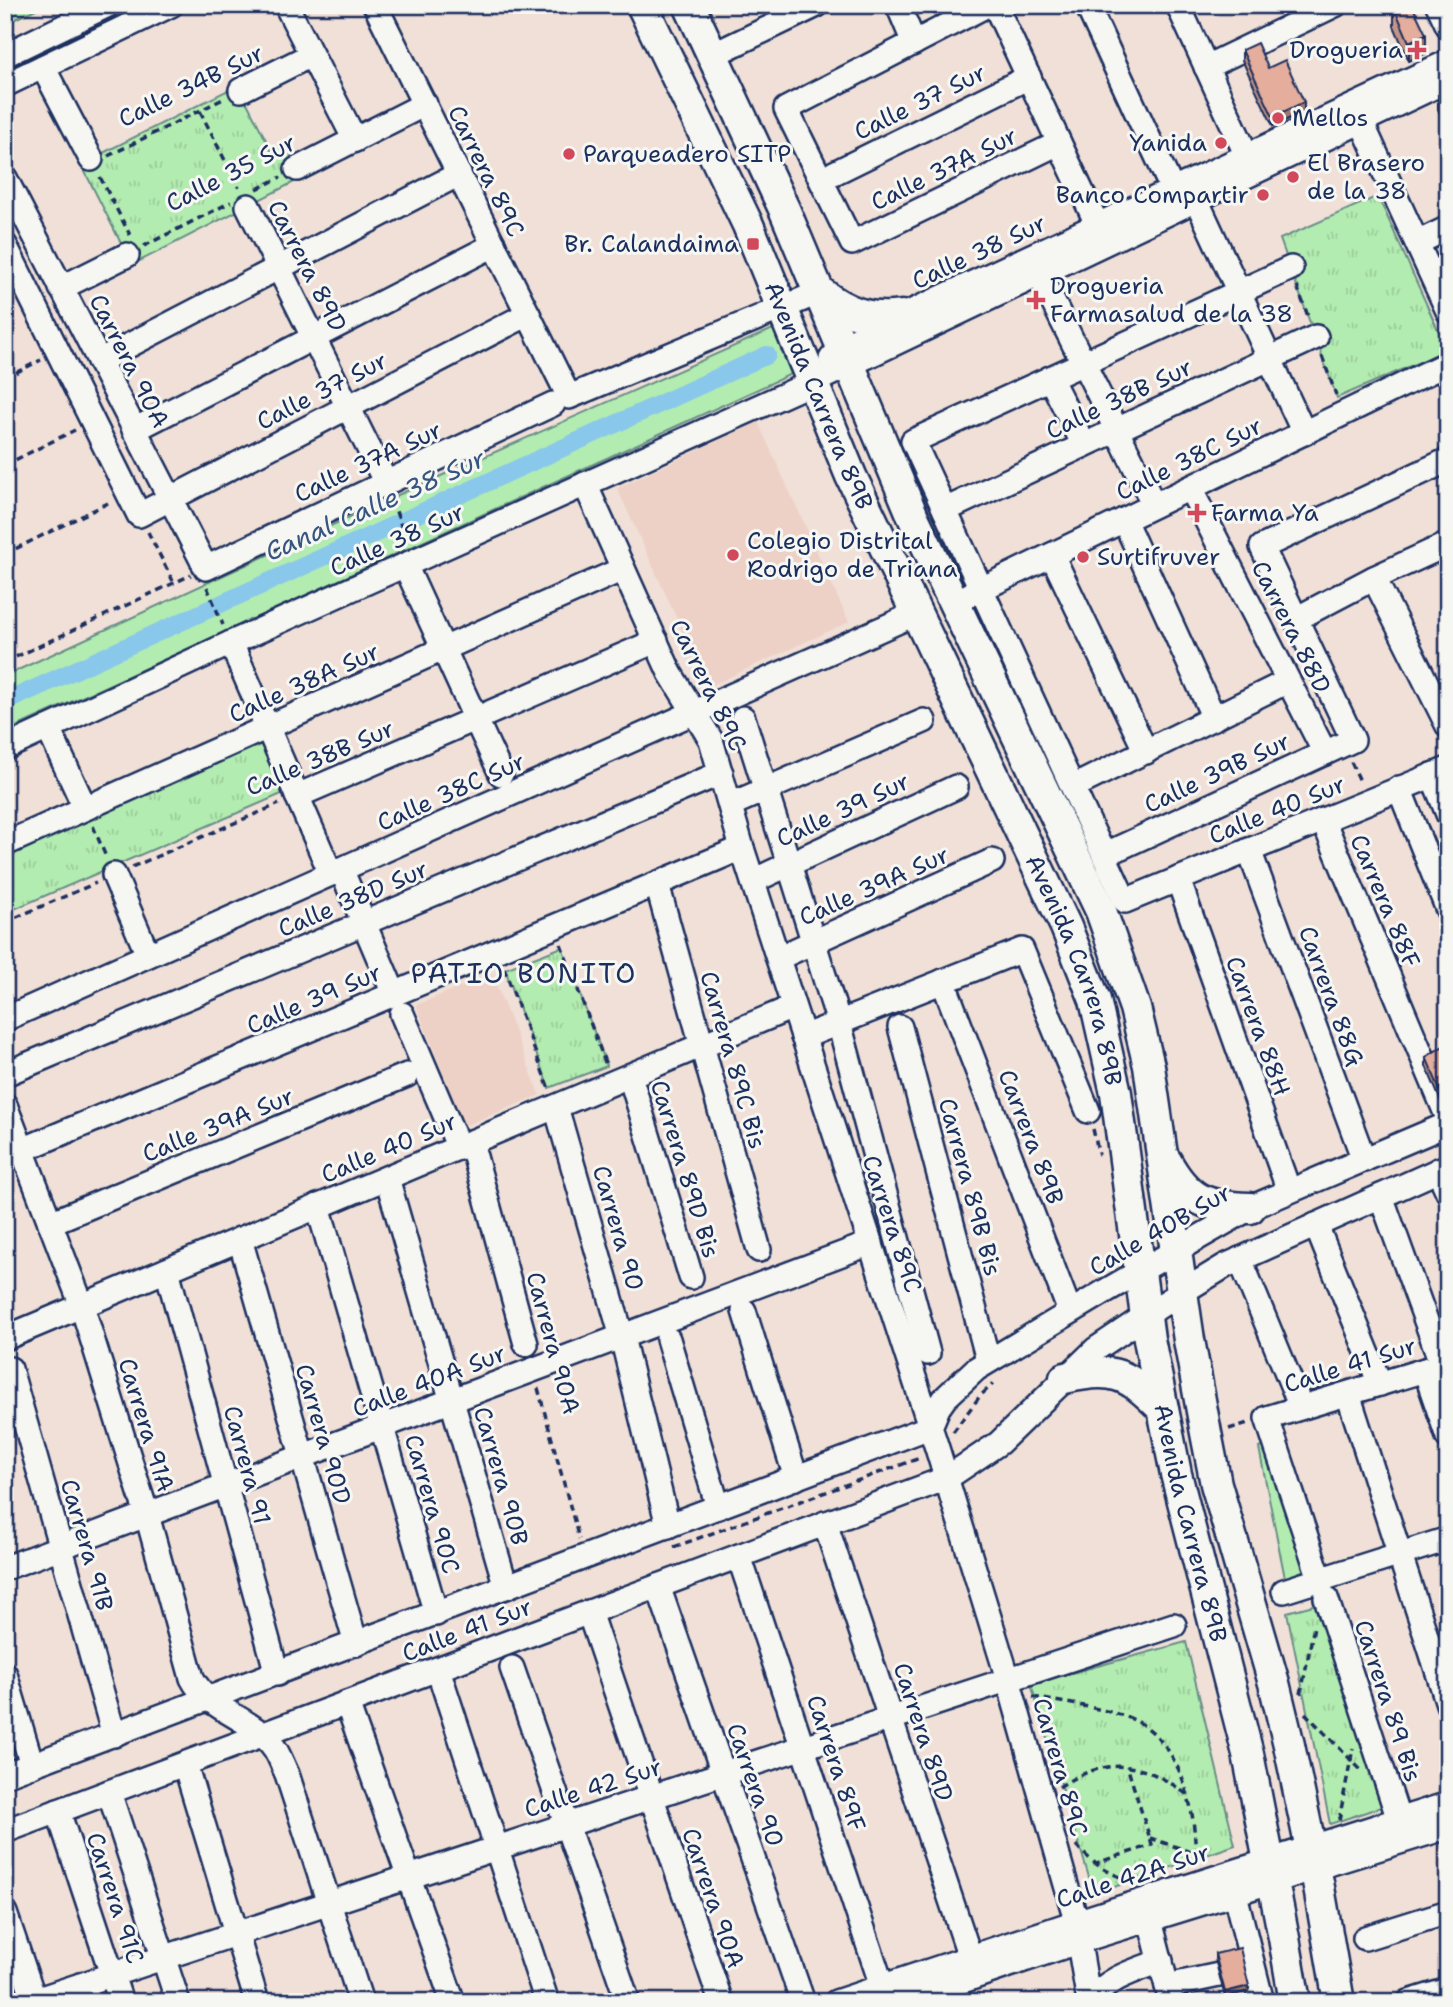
<svg xmlns="http://www.w3.org/2000/svg" width="1453" height="2007" viewBox="0 0 1453 2007" font-family="'Shantell Sans',sans-serif">
<defs>
<pattern id="park-tufts" width="24" height="20" patternUnits="userSpaceOnUse" patternTransform="scale(1.75)"><rect width="24" height="20" fill="#b3ecb0"/><path d="M3 7l-1-3M5 7V3M7 7l1-3M15 17l-1-3M17 17v-4M19 17l1-3" fill="none" stroke="#99cb9a"/></pattern>
</defs>
<rect width="100%" height="100%" fill="#f1e0d8"/>
<filter id="ink" filterUnits="userSpaceOnUse"><feTurbulence type="fractalNoise" baseFrequency=".0143" numOctaves="2"/><feDisplacementMap in="SourceGraphic" scale="14" xChannelSelector="R" yChannelSelector="G"/><feConvolveMatrix kernelMatrix="1 2 1 2 8 2 1 2 1" color-interpolation-filters="sRGB"/></filter>
<g filter="url(#ink)">
<g fill="#edd1c6">
<path d="M758,422L849,622L708,687L617,488Z"/>
<path d="M492,974L540,1095L464,1126L416,1005Z"/>
</g>
<g fill="#b3ecb0" stroke="#678e87" stroke-width="2">
<path d="M773,329L791,374L5,732V676L391,498Z"/>
<path d="M1269,1445L1310,1568L1285,1578L1259,1448Z"/>
</g>
<g fill="url(#park-tufts)" stroke="#678e87" stroke-width="2">
<path d="M5,5H44L5,24Z"/>
<path d="M238,85L271,150L285,143L302,178L132,265L81,164Z"/>
<path d="M1378,196L1447,350L1337,398L1280,239Z"/>
<path d="M262,741L284,793L5,913V851Z"/>
<path d="M562,947L607,1066L549,1088L505,969Z"/>
<path d="M1321,1603L1384,1806L1330,1824L1287,1612Z"/>
<path d="M1186,1642L1235,1845L1094,1894L1031,1684Z"/>
</g>
<g fill="none" stroke-linecap="round" stroke-linejoin="round">
<path stroke="#89c8ea" stroke-width="18" d="M5,702L767,355"/>
<defs>
<g id="minor">
<path d="M286,5L355,140"/>
<path d="M375,5L569,397L820,292"/>
<path d="M898,5L914,43"/>
<path d="M987,5L786,109L852,243L1059,143"/>
<path d="M995,5L1103,237"/>
<path d="M1087,5L1173,191"/>
<path d="M1178,5L1247,156"/>
<path d="M1438,5L1448,26"/>
<path d="M725,49L817,5"/>
<path d="M5,55L108,5"/>
<path d="M43,67L91,159"/>
<path d="M1206,67L1335,5"/>
<path d="M5,85L171,5"/>
<path d="M241,90L311,55"/>
<path d="M1361,121L1448,311"/>
<path d="M297,169L425,104"/>
<path d="M834,173L1029,77"/>
<path d="M5,178L206,568L553,404"/>
<path d="M1196,199L1304,433"/>
<path d="M248,206L386,483"/>
<path d="M1417,243L1448,228"/>
<path d="M5,245L139,515L528,314"/>
<path d="M1291,268L913,441L1125,901L1448,769"/>
<path d="M1039,274L1154,505"/>
<path d="M61,288L127,255"/>
<path d="M831,359L842,346L902,316L1448,62"/>
<path d="M99,361L459,174"/>
<path d="M1050,378L1084,445"/>
<path d="M134,430L494,245"/>
<path d="M585,484L670,673L711,740L742,848L937,1448L1008,1679L1074,1913L1089,2002"/>
<path d="M1190,488L1325,753"/>
<path d="M945,510L1316,337"/>
<path d="M1124,520L1214,718"/>
<path d="M1052,555L1146,752"/>
<path d="M405,565L501,774"/>
<path d="M1374,578L1448,726"/>
<path d="M969,595L1448,363"/>
<path d="M1296,619L1374,578L1448,544"/>
<path d="M231,643L331,874"/>
<path d="M743,718L839,1023L928,1353"/>
<path d="M48,728L85,808"/>
<path d="M5,748L231,643L811,383L1448,80"/>
<path d="M1432,775L1448,814"/>
<path d="M1073,787L1280,685"/>
<path d="M1399,788L1448,910"/>
<path d="M297,796L656,641"/>
<path d="M730,805L924,721"/>
<path d="M1323,820L1448,1118"/>
<path d="M5,844L623,569"/>
<path d="M1249,850L1364,1160"/>
<path d="M1104,855L1353,740L1262,547L1448,460"/>
<path d="M341,869L394,994"/>
<path d="M114,875L148,955"/>
<path d="M1178,879L1289,1191"/>
<path d="M753,881L956,787"/>
<path d="M657,884L759,1250"/>
<path d="M778,958L992,861"/>
<path d="M943,981L1070,1312"/>
<path d="M402,1014L459,1148"/>
<path d="M5,1019L917,613"/>
<path d="M900,1027L988,1360"/>
<path d="M803,1037L1022,950L1088,1111"/>
<path d="M5,1074L721,773"/>
<path d="M630,1076L691,1277"/>
<path d="M5,1105L82,1306L147,1515L192,1678C209,1712 255,1718 275,1749C280,1757 283,1766 287,1774L361,2002"/>
<path d="M556,1107L622,1337L668,1526"/>
<path d="M471,1142L526,1344"/>
<path d="M22,1150L742,848"/>
<path d="M1438,1170L1448,1192"/>
<path d="M387,1178L506,1587"/>
<path d="M1381,1196L1442,1365"/>
<path d="M318,1206L436,1614"/>
<path d="M50,1223L407,1075"/>
<path d="M1316,1225L1380,1384"/>
<path d="M240,1239L356,1644"/>
<path d="M1240,1259L1301,1407"/>
<path d="M167,1270L277,1674"/>
<path d="M744,1311L796,1478"/>
<path d="M5,1338L793,1007"/>
<path d="M668,1339L718,1507"/>
<path d="M10,1369L114,1735"/>
<path d="M1425,1370L1448,1437"/>
<path d="M1348,1394L1448,1704"/>
<path d="M930,1427L938,1408L945,1398L976,1369L1109,1289L1250,1208L1448,1124"/>
<path d="M825,1523L970,1957"/>
<path d="M739,1556L882,1986"/>
<path d="M1316,1567L1267,1418L1448,1363"/>
<path d="M5,1568L871,1243"/>
<path d="M658,1586L803,2002"/>
<path d="M1284,1591L1448,1539"/>
<path d="M1326,1598L1399,1820"/>
<path d="M589,1612L721,2002"/>
<path d="M512,1668L628,2002"/>
<path d="M438,1669L547,2002"/>
<path d="M5,1674L32,1765"/>
<path d="M347,1703L453,2002"/>
<path d="M185,1764L257,2002"/>
<path d="M5,1775L930,1427"/>
<path d="M109,1792L178,2002"/>
<path d="M58,1811L121,2002"/>
<path d="M5,1831L947,1478L999,1443L1096,1349L1166,1302L1225,1266L1448,1166"/>
<path d="M1235,1894L1262,2002"/>
<path d="M5,1913L35,2002"/>
<path d="M1150,1920L1171,2002"/>
<path d="M1365,1938L1448,1912"/>
<path d="M1167,1986L1219,1975"/>
<path d="M29,2002L1174,1625"/>
<path d="M836,2002L1076,1922L1448,1804"/>
<path d="M901,2002L1080,1941L1448,1827"/>
<path d="M1089,2002C1110,1977 1131,1972 1161,1961"/>
<path d="M1409,2002L1448,1990"/>
</g>
<g id="major">
<path id="s1" d="M642,5L748,225L851,476L1066,927L1095,1000L1116,1093L1149,1339L1176,1474L1248,1754L1284,1938L1295,2002"/>
<path d="M689,5L785,211L914,519L1101,911L1135,1008L1149,1066L1189,1340L1206,1433L1216,1484L1274,1683L1289,1745L1318,1882L1339,2002"/>
<path d="M820,292C845,312 870,321 902,316"/>
<path d="M1166,1161C1188,1201 1206,1207 1250,1208"/>
<path d="M1065,1378C1114,1366 1128,1374 1163,1409"/>
</g>
</defs>
<use href="#minor" stroke="#1b2f5e" stroke-width="28"/>
<use href="#major" stroke="#1b2f5e" stroke-width="35"/>
<g stroke="#1b2f5e" stroke-width="3.5" stroke-dasharray="7 5" stroke-linecap="butt">
<path d="M200,111L239,188"/>
<path d="M108,156L223,99"/>
<path d="M100,177L130,235"/>
<path d="M257,189L281,177"/>
<path d="M144,246L231,202"/>
<path d="M1297,286L1309,319"/>
<path d="M1322,356L1336,395"/>
<path d="M5,378L41,360"/>
<path d="M5,465L75,430"/>
<path d="M392,500L407,543"/>
<path d="M148,532L174,583"/>
<path d="M5,554L110,502"/>
<path d="M207,587L223,625"/>
<path d="M5,662L191,575"/>
<path d="M1351,762L1361,783"/>
<path d="M93,826L106,857"/>
<path d="M132,867L279,804"/>
<path d="M5,922L96,883"/>
<path d="M561,944L606,1065"/>
<path d="M504,968L549,1089"/>
<path d="M1093,1129L1099,1155"/>
<path d="M538,1388L579,1539"/>
<path d="M1229,1429L1248,1423"/>
<path d="M953,1432L980,1396L993,1384"/>
<path d="M674,1547L920,1458"/>
<path d="M1301,1694L1314,1626"/>
<path d="M1033,1697C1064,1703 1097,1707 1127,1717C1181,1736 1198,1813 1195,1864"/>
<path d="M1305,1713L1361,1770"/>
<path d="M1059,1787C1105,1757 1142,1760 1186,1794"/>
<path d="M1339,1820L1353,1748"/>
<path d="M1150,1838L1194,1853"/>
<path d="M1076,1845C1093,1865 1112,1876 1137,1882"/>
<path d="M1093,1864L1152,1845L1127,1766"/>
</g>
<use href="#minor" stroke="#f6f6f2" stroke-width="23"/>
<use href="#major" stroke="#f6f6f2" stroke-width="30"/>
</g>
<g fill="#c49586" stroke="#1b2f5e" stroke-width="2">
<path d="M1394,7L1426,53L1409,61L1394,26Z"/>
<path d="M1242,50L1268,68L1304,112L1273,126L1242,60Z"/>
<path d="M1448,90V131L1438,109V95Z"/>
<path d="M1448,1053V1118L1426,1066V1057Z"/>
<path d="M1215,1954L1249,1991L1225,1997L1215,1959Z"/>
</g>
<g fill="#a0796d" stroke="#1b2f5e" stroke-width="2">
<path d="M1426,34V53L1409,61V42Z"/>
<path d="M1304,102V112L1273,126V117Z"/>
<path d="M1249,1986V1991L1225,1997V1992Z"/>
</g>
<g fill="#e4ad9c" stroke="#1b2f5e" stroke-width="2">
<path d="M1398,5H1412L1426,34L1409,42L1394,7Z"/>
<path d="M1257,43L1268,68L1285,60L1304,102L1273,117L1242,50Z"/>
<path d="M1448,90V116L1438,95Z"/>
<path d="M1445,1045L1448,1053V1109L1426,1057Z"/>
<path d="M1240,1948L1249,1986L1225,1992L1215,1954Z"/>
</g>
</g>
<g fill="#d1495b" stroke="#f6f6f2" stroke-width="2.5">
<path d="M1413.5 39.5h7v7h7v7h-7v7h-7v-7h-7v-7h7z"/>
<circle cx="1278" cy="118" r="7"/>
<circle cx="1221" cy="143" r="7"/>
<circle cx="569" cy="154" r="7"/>
<circle cx="1293" cy="177" r="7"/>
<circle cx="1263" cy="195" r="7"/>
<rect x="746" y="237" width="14" height="14" rx="3.5"/>
<path d="M1032.5 289.5h7v7h7v7h-7v7h-7v-7h-7v-7h7z"/>
<path d="M1193.5 502.5h7v7h7v7h-7v7h-7v-7h-7v-7h7z"/>
<circle cx="733" cy="555" r="7"/>
<circle cx="1083" cy="557" r="7"/>
</g>
<g text-anchor="middle" stroke-width="6" stroke-linejoin="round" paint-order="stroke">
<g font-size="24" fill="#1b2f5e" stroke="#f6f6f2" text-anchor="start">
<text x="1403" y="58" text-anchor="end">Drogueria</text>
<text x="1292" y="126">Mellos</text>
<text x="1207" y="151" text-anchor="end">Yanida</text>
<text x="583" y="162">Parqueadero SITP</text>
<text x="1307" y="171">El Brasero<tspan x="1307" dy="28">de la 38</tspan></text>
<text x="1249" y="203" text-anchor="end">Banco Compartir</text>
<text x="739" y="252" text-anchor="end">Br. Calandaima</text>
<text x="1050" y="294">Drogueria<tspan x="1050" dy="28">Farmasalud de la 38</tspan></text>
<text x="1211" y="521">Farma Ya</text>
<text x="747" y="549">Colegio Distrital<tspan x="747" dy="28">Rodrigo de Triana</tspan></text>
<text x="1097" y="565">Surtifruver</text>
</g>
<g font-size="24" fill="#1b2f5e" stroke="#f6f6f2">
<text transform="translate(191 86) rotate(-26)" y="8">Calle 34B Sur</text>
<text transform="translate(920 102) rotate(-26)" y="8">Calle 37 Sur</text>
<text transform="translate(944 169) rotate(-26)" y="8">Calle 37A Sur</text>
<text transform="translate(486 171) rotate(64)" y="8">Carrera 89C</text>
<text transform="translate(231 173) rotate(-27)" y="8">Calle 35 Sur</text>
<text transform="translate(979 252) rotate(-25)" y="8">Calle 38 Sur</text>
<text transform="translate(307 266) rotate(63)" y="8">Carrera 89D</text>
<text transform="translate(129 361) rotate(63)" y="8">Carrera 90A</text>
<text transform="translate(322 391) rotate(-27)" y="8">Calle 37 Sur</text>
<text dy="8" stroke="none"><textPath href="#s1" startOffset="429">Avenida Carrera 89B</textPath></text>
<text transform="translate(1119 399) rotate(-25)" y="8">Calle 38B Sur</text>
<text transform="translate(1189 459) rotate(-26)" y="8">Calle 38C Sur</text>
<text transform="translate(368 462) rotate(-25)" y="8">Calle 37A Sur</text>
<text transform="translate(397 540) rotate(-24)" y="8">Calle 38 Sur</text>
<text transform="translate(1291 627) rotate(63)" y="8">Carrera 88D</text>
<text transform="translate(304 683) rotate(-24)" y="8">Calle 38A Sur</text>
<text transform="translate(708 685) rotate(64)" y="8">Carrera 89C</text>
<text transform="translate(320 758) rotate(-23)" y="8">Calle 38B Sur</text>
<text transform="translate(1217 773) rotate(-25)" y="8">Calle 39B Sur</text>
<text transform="translate(451 792) rotate(-24)" y="8">Calle 38C Sur</text>
<text transform="translate(843 810) rotate(-25)" y="8">Calle 39 Sur</text>
<text transform="translate(1277 810) rotate(-22)" y="8">Calle 40 Sur</text>
<text transform="translate(874 886) rotate(-24)" y="8">Calle 39A Sur</text>
<text transform="translate(353 899) rotate(-23)" y="8">Calle 38D Sur</text>
<text transform="translate(1385 901) rotate(67)" y="8">Carrera 88F</text>
<text dy="8" stroke="none"><textPath href="#s1" startOffset="1059">Avenida Carrera 89B</textPath></text>
<text transform="translate(1331 996) rotate(70)" y="8">Carrera 88G</text>
<text transform="translate(314 999) rotate(-23)" y="8">Calle 39 Sur</text>
<text transform="translate(1258 1026) rotate(70)" y="8">Carrera 88H</text>
<text transform="translate(733 1060) rotate(74)" y="8">Carrera 89C Bis</text>
<text transform="translate(218 1125) rotate(-22)" y="8">Calle 39A Sur</text>
<text transform="translate(1031 1137) rotate(69)" y="8">Carrera 89B</text>
<text transform="translate(389 1148) rotate(-23)" y="8">Calle 40 Sur</text>
<text transform="translate(685 1169) rotate(73)" y="8">Carrera 89D Bis</text>
<text transform="translate(970 1187) rotate(75)" y="8">Carrera 89B Bis</text>
<text transform="translate(892 1224) rotate(72)" y="8">Carrera 89C</text>
<text transform="translate(618 1228) rotate(74)" y="8">Carrera 90</text>
<text transform="translate(1160 1230) rotate(-30)" y="8">Calle 40B Sur</text>
<text transform="translate(553 1343) rotate(75)" y="8">Carrera 90A</text>
<text transform="translate(1350 1365) rotate(-17)" y="8">Calle 41 Sur</text>
<text transform="translate(429 1381) rotate(-21)" y="8">Calle 40A Sur</text>
<text transform="translate(146 1425) rotate(73)" y="8">Carrera 91A</text>
<text transform="translate(323 1434) rotate(74)" y="8">Carrera 90D</text>
<text transform="translate(247 1465) rotate(75)" y="8">Carrera 91</text>
<text transform="translate(501 1476) rotate(74)" y="8">Carrera 90B</text>
<text transform="translate(432 1504) rotate(74)" y="8">Carrera 90C</text>
<text dy="8" stroke="none"><textPath href="#s1" startOffset="1626">Avenida Carrera 89B</textPath></text>
<text transform="translate(87 1545) rotate(74)" y="8">Carrera 91B</text>
<text transform="translate(467 1630) rotate(-21)" y="8">Calle 41 Sur</text>
<text transform="translate(1388 1701) rotate(72)" y="8">Carrera 89 Bis</text>
<text transform="translate(923 1732) rotate(72)" y="8">Carrera 89D</text>
<text transform="translate(836 1763) rotate(72)" y="8">Carrera 89F</text>
<text transform="translate(1060 1767) rotate(74)" y="8">Carrera 89C</text>
<text transform="translate(755 1785) rotate(71)" y="8">Carrera 90</text>
<text transform="translate(593 1788) rotate(-18)" y="8">Calle 42 Sur</text>
<text transform="translate(1133 1876) rotate(-18)" y="8">Calle 42A Sur</text>
<text transform="translate(115 1898) rotate(72)" y="8">Carrera 91C</text>
<text transform="translate(713 1898) rotate(71)" y="8">Carrera 90A</text>
</g>
<g font-size="26" font-style="italic" fill="#365581" stroke="#f6f6f2">
<text transform="translate(375 505) rotate(-24)" y="9">Canal Calle 38 Sur</text>
</g>
<g font-size="28" letter-spacing="2" fill="#1b2f5e" stroke="#f6f6f2">
<text x="524" y="983">PATIO BONITO</text>
</g>
</g>
<rect width="1453" height="2007" fill="none" stroke="#f6f6f2" stroke-width="28"/>
<rect x="14" y="14" width="1425" height="1979" fill="none" stroke="#1b2f5e" stroke-width="2.5" filter="url(#ink)"/>
</svg>
